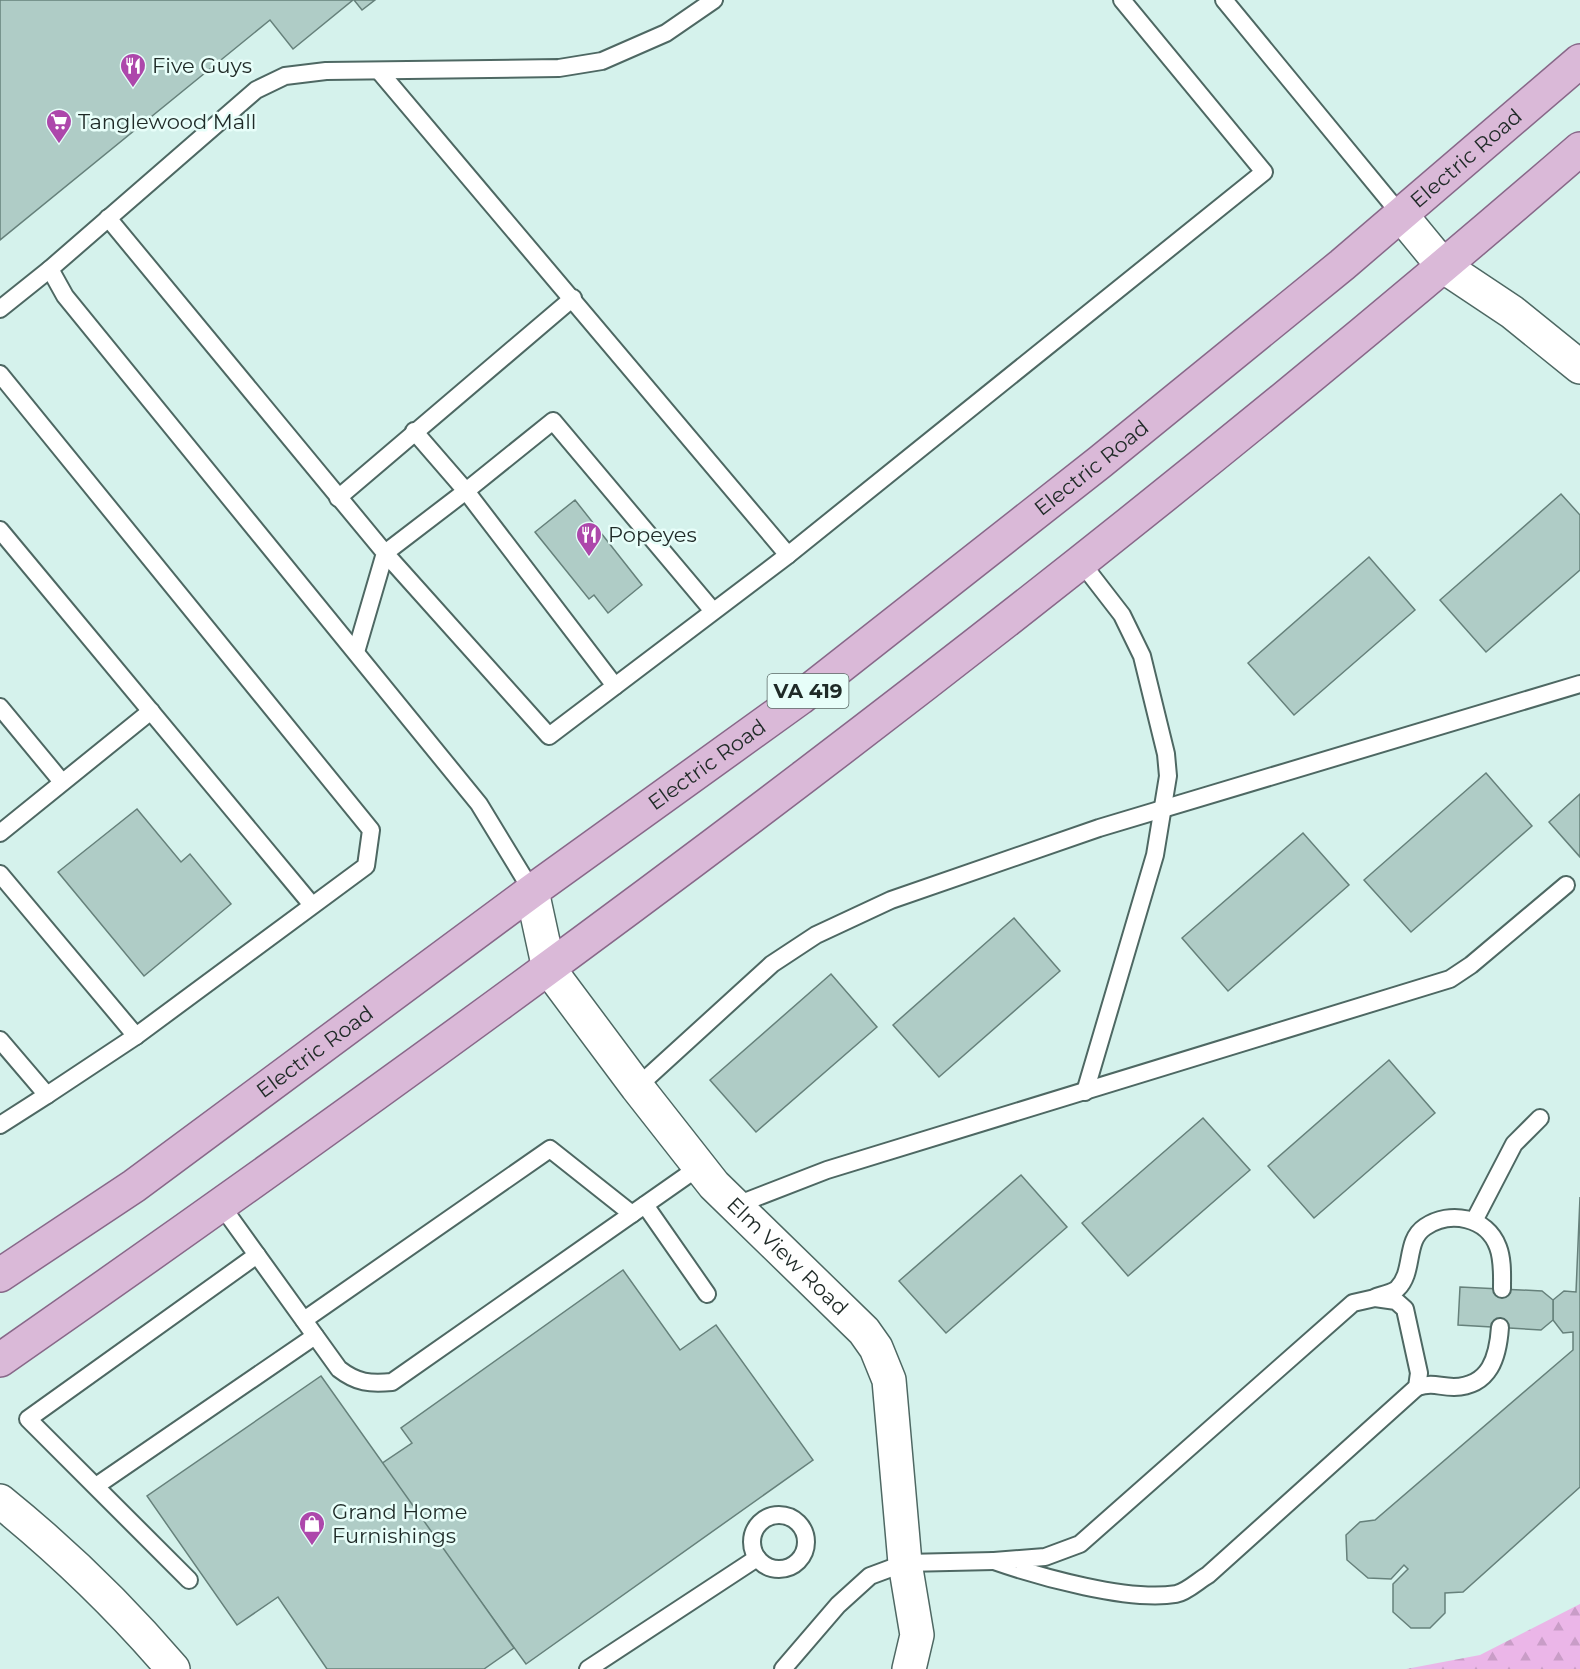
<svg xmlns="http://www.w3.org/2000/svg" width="1580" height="1669" viewBox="0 0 1580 1669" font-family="Montserrat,sans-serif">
<defs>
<pattern id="forest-firs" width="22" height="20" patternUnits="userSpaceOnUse" patternTransform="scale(1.5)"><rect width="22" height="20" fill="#ebb6e8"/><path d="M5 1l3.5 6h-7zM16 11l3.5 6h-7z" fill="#c99dc7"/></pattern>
</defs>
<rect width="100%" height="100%" fill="#d5f2ec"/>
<path fill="url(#forest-firs)" d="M1580,1604V1669H1406L1480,1655Z"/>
<g fill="#afccc6" stroke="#66817b" stroke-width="1.5">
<path d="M0,0H353L293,49L270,20L0,240Z"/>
<path d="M354,0H375L362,10Z"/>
<path d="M1561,494L1580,515V570L1486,652L1440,600Z"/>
<path d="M575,500L642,585L608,613L594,595L589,599L535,532Z"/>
<path d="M1369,557L1415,610L1294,715L1248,663Z"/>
<path d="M1486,773L1532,826L1411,932L1364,880Z"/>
<path d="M1580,794V857L1549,822Z"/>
<path d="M137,809L181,862L190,854L231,904L144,976L58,872Z"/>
<path d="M1303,833L1349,885L1228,991L1182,938Z"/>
<path d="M1014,918L1060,971L939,1077L893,1025Z"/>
<path d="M831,974L877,1027L756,1132L710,1080Z"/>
<path d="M1389,1060L1435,1113L1314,1218L1268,1166Z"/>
<path d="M1203,1118L1250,1170L1128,1276L1082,1223Z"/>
<path d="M1021,1175L1067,1227L946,1333L899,1281Z"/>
<path d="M1580,1197V1487L1463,1592L1445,1593V1613L1430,1628H1411L1393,1612V1584L1408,1569L1404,1565L1391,1579L1368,1578L1347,1560L1346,1535L1360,1522L1375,1520L1573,1350V1332L1563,1333L1553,1320V1300L1564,1291L1576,1292Z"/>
<path d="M623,1270L680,1350L716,1325L813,1460L526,1664L381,1464L412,1443L401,1428Z"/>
<path d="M1460,1287L1542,1291L1553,1300V1320L1541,1330L1458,1325Z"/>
<path d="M321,1376L514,1648L484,1669H327L278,1597L237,1625L147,1496Z"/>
</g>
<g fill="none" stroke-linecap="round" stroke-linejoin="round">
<defs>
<g id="service">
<path d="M1224,0L1401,215"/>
<path d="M379,71L788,555L1264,172L1122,0"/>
<path d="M108,218L385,553L356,652"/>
<path d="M50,269L65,296L479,804L532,891"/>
<path d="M0,309L50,269L256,90L285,76L326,71L559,68L602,61L666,33L714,0"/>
<path d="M0,374L371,830L366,866L136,1036L47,1095L0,1040"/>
<path d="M414,431L466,491L385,553L549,736L788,555"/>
<path d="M338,498L573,298"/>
<path d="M0,530L312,905"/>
<path d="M1081,562L1122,615L1142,656L1166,754L1168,776L1155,855L1085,1092"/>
<path d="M615,686L466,491L553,421L713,611"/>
<path d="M0,707L62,782"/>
<path d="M0,833L151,711"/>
<path d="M0,874L136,1036"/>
<path d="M637,1087L772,964L816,935L891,900L1099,828L1580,684"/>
<path d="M0,1125L47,1095"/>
<path d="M221,1205L339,1369C357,1383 370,1384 392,1382L699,1167"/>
<path d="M645,1205L707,1294"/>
<path d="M734,1206L827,1170L1450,979L1471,965L1566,885"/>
<path d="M1474,1221L1514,1144L1540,1118"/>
<path d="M1376,1297C1382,1295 1392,1293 1397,1289C1415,1272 1404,1241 1425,1227C1450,1210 1487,1217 1498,1247C1503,1260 1502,1275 1502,1289"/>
<path d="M1375,1298L1396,1301L1405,1309L1419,1373L1417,1387L1208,1575C1199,1580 1187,1592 1176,1594C1129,1602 1040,1577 994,1561L1045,1557L1080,1544L1353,1303Z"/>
<path d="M304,1320L550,1149L632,1214"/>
<path d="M1417,1387C1435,1382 1438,1387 1454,1387C1490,1386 1498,1357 1500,1327"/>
<path d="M96,1486L315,1336"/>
<circle cx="779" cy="1542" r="27"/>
<path d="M189,1580L28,1419L257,1255"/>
<path d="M588,1669L757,1558"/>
<path d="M783,1669L838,1605L870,1576L905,1563L994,1561"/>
</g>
<g id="minor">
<path d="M1401,215L1443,266L1512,312L1580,367"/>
<path id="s1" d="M532,891L549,969L637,1087L714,1185L864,1331L876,1348L889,1380L905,1563L917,1635L909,1669"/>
<path d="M0,1501C63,1552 120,1607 173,1669"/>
</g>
<g id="primary">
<path id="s2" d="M0,1275L134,1186L532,891L800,698L1100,462L1342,265L1580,61"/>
<path d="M0,1360C545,980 1078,584 1580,149"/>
</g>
</defs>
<use href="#service" stroke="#4e6863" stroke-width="20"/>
<use href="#minor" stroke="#4e6863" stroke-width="36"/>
<use href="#primary" stroke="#886889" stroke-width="36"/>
<use href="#service" stroke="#fff" stroke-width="16"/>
<use href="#minor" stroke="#fff" stroke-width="33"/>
<use href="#primary" stroke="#dab9d8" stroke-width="33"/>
</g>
<defs>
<symbol id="restaurant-pin" viewBox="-11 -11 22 30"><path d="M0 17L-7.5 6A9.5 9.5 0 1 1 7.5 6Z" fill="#ad47ab" stroke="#e7fef9"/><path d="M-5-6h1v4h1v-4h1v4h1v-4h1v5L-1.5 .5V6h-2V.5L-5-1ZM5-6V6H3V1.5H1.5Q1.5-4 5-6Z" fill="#fff"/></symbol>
<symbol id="supermarket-pin" viewBox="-11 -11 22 30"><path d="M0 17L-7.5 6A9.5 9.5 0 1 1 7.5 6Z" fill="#ad47ab" stroke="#e7fef9"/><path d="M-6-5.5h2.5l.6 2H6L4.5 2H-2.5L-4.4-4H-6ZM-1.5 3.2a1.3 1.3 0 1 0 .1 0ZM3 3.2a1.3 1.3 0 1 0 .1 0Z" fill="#fff"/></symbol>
<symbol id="shop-pin" viewBox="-11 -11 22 30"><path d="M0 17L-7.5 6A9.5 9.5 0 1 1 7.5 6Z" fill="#ad47ab" stroke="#e7fef9"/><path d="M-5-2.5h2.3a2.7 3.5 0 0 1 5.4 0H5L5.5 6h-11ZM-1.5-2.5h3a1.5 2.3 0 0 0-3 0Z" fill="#fff"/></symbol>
</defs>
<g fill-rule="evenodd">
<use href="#restaurant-pin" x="118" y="51" width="30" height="40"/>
<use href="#supermarket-pin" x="44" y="107" width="30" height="40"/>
<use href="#restaurant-pin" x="574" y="520" width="30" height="40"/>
<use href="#shop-pin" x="297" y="1509" width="30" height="40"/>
</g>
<g text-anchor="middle" stroke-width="5" stroke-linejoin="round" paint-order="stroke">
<rect fill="#e7fef9" stroke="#5b6a66" stroke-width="1.5" x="767.5" y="674" width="81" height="34" rx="4.5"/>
<g font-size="20" font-weight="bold" fill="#1f2a27">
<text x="808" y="698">VA 419</text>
</g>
<g font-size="21" fill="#1f2a27" stroke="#e7fef9" text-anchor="start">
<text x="152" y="73">Five Guys</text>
<text x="78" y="129">Tanglewood Mall</text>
<text x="608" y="542">Popeyes</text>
<text x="332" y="1519">Grand Home<tspan x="332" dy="24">Furnishings</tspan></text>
</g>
<g font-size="21" fill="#1f2a27" stroke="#e7fef9">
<text dy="7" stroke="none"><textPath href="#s2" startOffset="1844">Electric Road</textPath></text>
<text dy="7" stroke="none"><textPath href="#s2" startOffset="1358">Electric Road</textPath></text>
<text dy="7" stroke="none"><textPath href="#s2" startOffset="872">Electric Road</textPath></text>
<text dy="7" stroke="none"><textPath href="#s2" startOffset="386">Electric Road</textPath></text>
<text dy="7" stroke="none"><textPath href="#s1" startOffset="454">Elm View Road</textPath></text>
</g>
</g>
</svg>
